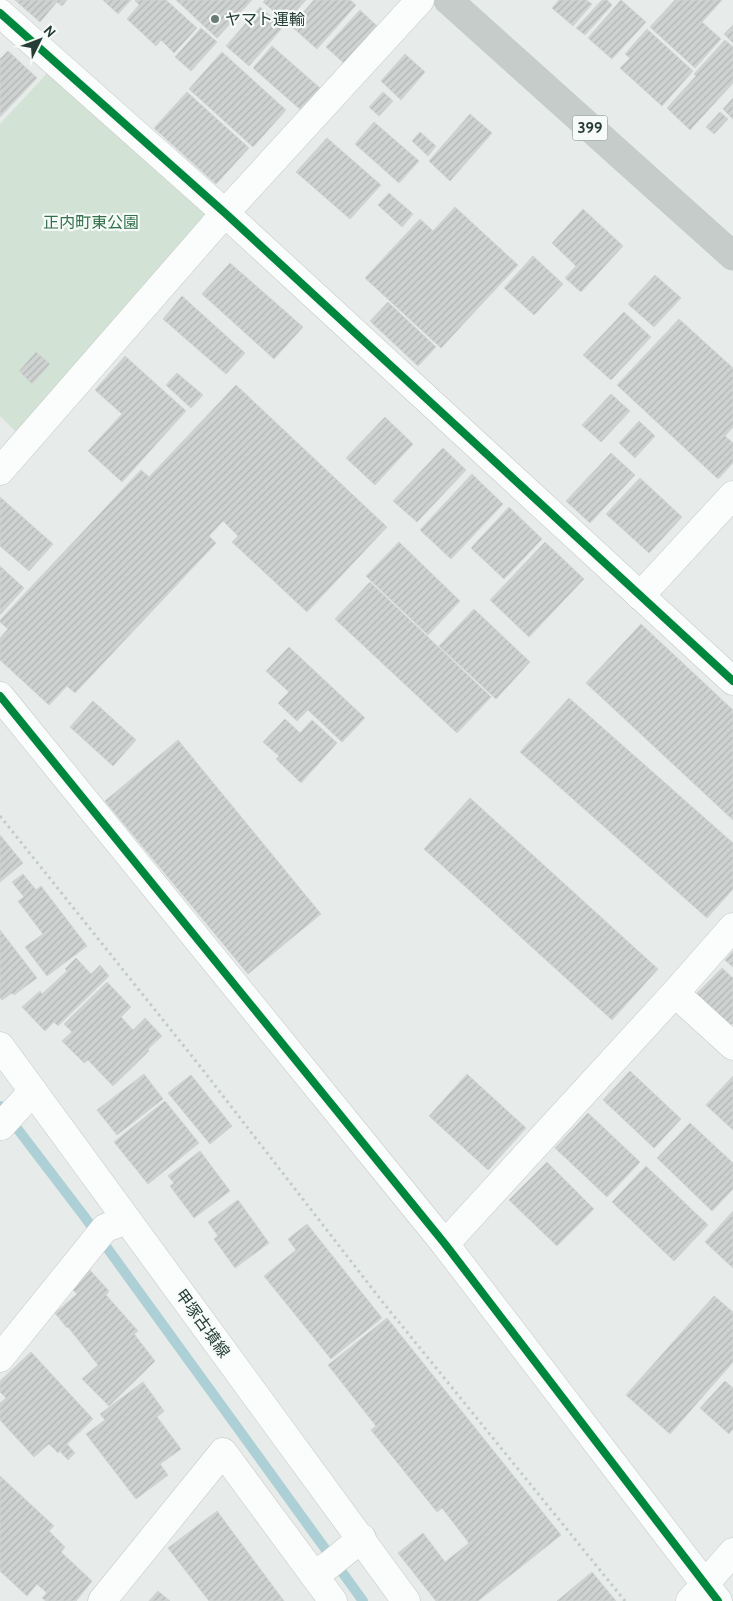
<svg xmlns="http://www.w3.org/2000/svg" width="733" height="1601" viewBox="0 0 733 1601" font-family="Cabin,'Noto Sans JP',sans-serif">
<defs>
<pattern id="building-hatch" width="6" height="6" patternUnits="userSpaceOnUse" patternTransform="scale(1.25)"><rect width="6" height="6" fill="#ced3d1"/><path d="M-1 1l2-2M0 6l6-6M5 7l2-2" fill="none" stroke="#b1b6b4"/></pattern>
</defs>
<rect width="100%" height="100%" fill="#e7ebe9"/>
<path fill="#d2e3d6" d="M52,68L220,214L22,438L0,416V124Z"/>
<g fill="none" stroke-linecap="round" stroke-linejoin="round">
<path stroke="#acd0d5" stroke-width="10" d="M0,1106L84,1216L363,1601"/>
</g>
<g fill="url(#building-hatch)" stroke="#d0d4d2">
<path d="M15,0H67L62,6L57,2L40,22Z"/>
<path d="M103,0H131L118,14Z"/>
<path d="M136,0H166L197,28L174,53L161,40L156,46L127,19L139,5L135,1Z"/>
<path d="M176,0H252L217,38Z"/>
<path d="M265,0H306L286,22L263,2Z"/>
<path d="M314,0H350L356,5L317,49L291,26Z"/>
<path d="M559,0H586L592,4L573,26L552,8Z"/>
<path d="M602,0H607L612,5L585,35L576,28Z"/>
<path d="M621,0L646,22L612,59L588,38Z"/>
<path d="M675,0H722L702,22L721,39L695,68L650,27Z"/>
<path d="M260,7L283,27L249,66L226,46Z"/>
<path d="M360,10L378,27L345,64L326,47Z"/>
<path d="M733,25V43L724,34Z"/>
<path d="M201,28L217,42L191,71L175,57Z"/>
<path d="M647,29L693,71L662,106L620,68L630,58L625,54Z"/>
<path d="M725,40L733,47V83L690,130L667,108L696,76L694,74Z"/>
<path d="M272,46L321,89L302,111L253,68Z"/>
<path d="M8,51L37,78L0,117V59Z"/>
<path d="M222,52L286,110L253,147L189,89Z"/>
<path d="M405,54L425,72L401,100L381,81Z"/>
<path d="M187,92L249,148L216,184L154,128Z"/>
<path d="M383,92L393,101L379,116L369,107Z"/>
<path d="M733,98V119L723,109Z"/>
<path d="M720,112L728,119L714,134L706,127Z"/>
<path d="M470,114L492,133L450,181L429,161Z"/>
<path d="M374,122L419,161L399,183L355,144Z"/>
<path d="M420,132L436,146L428,156L412,141Z"/>
<path d="M327,138L381,185L350,219L296,172Z"/>
<path d="M389,193L413,214L402,227L378,205Z"/>
<path d="M455,207L518,265L441,348L365,278L420,219L433,231Z"/>
<path d="M583,209L623,246L581,292L565,278L576,266L552,243Z"/>
<path d="M533,256L563,284L534,315L504,288Z"/>
<path d="M230,263L303,327L274,359L202,294Z"/>
<path d="M655,275L681,298L654,327L628,304Z"/>
<path d="M182,296L245,353L226,374L163,319Z"/>
<path d="M388,302L436,347L418,366L370,321Z"/>
<path d="M624,312L651,337L611,380L583,355Z"/>
<path d="M679,319L733,368V427L725,436L733,443V463L718,479L617,385Z"/>
<path d="M36,352L50,364L32,384L19,371Z"/>
<path d="M125,356L186,411L122,482L88,451L122,414L95,390Z"/>
<path d="M177,373L203,395L191,408L166,385Z"/>
<path d="M236,385L387,527L307,612L232,542L238,536L223,521L209,536L216,543L75,693L67,686L49,705L0,660V638L8,629L0,622V620L141,470L149,477Z"/>
<path d="M611,394L630,411L601,442L582,425Z"/>
<path d="M385,417L413,444L375,485L346,458Z"/>
<path d="M639,421L655,436L635,458L619,443Z"/>
<path d="M443,448L466,470L417,522L393,501Z"/>
<path d="M611,453L635,475L590,523L566,501Z"/>
<path d="M472,474L503,504L451,559L420,530Z"/>
<path d="M640,478L682,517L649,553L606,514Z"/>
<path d="M0,497L53,544L29,571L0,546Z"/>
<path d="M509,507L542,539L504,579L471,548Z"/>
<path d="M399,542L460,601L428,635L366,576Z"/>
<path d="M545,542L584,579L529,637L490,600Z"/>
<path d="M0,566L24,588L0,615Z"/>
<path d="M370,582L491,697L457,733L335,619Z"/>
<path d="M474,609L530,662L496,699L439,646Z"/>
<path d="M641,624L733,710V820L586,683Z"/>
<path d="M289,647L365,718L342,742L308,710L297,721L278,703L289,692L266,671Z"/>
<path d="M569,698L733,843V889L707,918L520,752Z"/>
<path d="M93,701L136,740L113,766L70,727Z"/>
<path d="M285,719L300,733L312,720L337,743L301,783L276,759L279,756L263,742Z"/>
<path d="M178,740L321,914L248,974L105,801Z"/>
<path d="M470,798L658,969L612,1020L424,849Z"/>
<path d="M0,835L23,863L0,882Z"/>
<path d="M23,874L36,890L41,886L87,946L47,976L25,947L43,934L18,901L24,897L12,882Z"/>
<path d="M0,930L37,978L14,995L12,993L2,1000L0,998Z"/>
<path d="M733,951V967L725,960Z"/>
<path d="M76,958L91,974L100,965L109,976L58,1026L54,1022L45,1031L22,1007L40,991L42,994L67,971L65,969Z"/>
<path d="M722,968L733,978V1023L730,1026L696,994Z"/>
<path d="M107,982L131,1007L121,1017L133,1030L145,1018L162,1036L148,1049L149,1051L113,1086L88,1060L84,1063L62,1041L72,1032L64,1024Z"/>
<path d="M630,1071L681,1119L654,1148L603,1100Z"/>
<path d="M144,1074L163,1099L117,1135L97,1110Z"/>
<path d="M467,1074L526,1128L488,1170L429,1116Z"/>
<path d="M191,1075L232,1126L210,1144L168,1093Z"/>
<path d="M733,1076V1130L706,1105Z"/>
<path d="M165,1101L199,1143L148,1184L114,1142Z"/>
<path d="M588,1113L640,1162L607,1197L555,1148Z"/>
<path d="M690,1123L733,1163V1189L712,1211L657,1158Z"/>
<path d="M200,1151L230,1191L194,1218L170,1186L174,1183L168,1176Z"/>
<path d="M547,1162L594,1209L557,1246L509,1200Z"/>
<path d="M646,1166L708,1225L674,1261L612,1202Z"/>
<path d="M238,1200L269,1243L235,1268L214,1239L218,1236L208,1222Z"/>
<path d="M733,1211V1268L705,1242Z"/>
<path d="M307,1224L382,1318L331,1359L264,1276L296,1250L288,1239Z"/>
<path d="M88,1268L109,1291L106,1295L138,1331L134,1334L155,1361L109,1406L82,1379L98,1365L68,1327L67,1328L55,1313L77,1294L69,1285Z"/>
<path d="M714,1296L733,1312V1362L670,1434L626,1395Z"/>
<path d="M387,1318L561,1535L478,1601H436L398,1553L423,1533L445,1562L469,1543L442,1508L437,1512L371,1430L376,1426L328,1365Z"/>
<path d="M31,1352L93,1419L67,1444L75,1453L68,1460L60,1451L58,1453L49,1444L34,1457L0,1420V1403L6,1398L0,1392V1381Z"/>
<path d="M725,1381L733,1388V1429L729,1434L700,1408Z"/>
<path d="M143,1382L164,1411L157,1417L181,1449L160,1464L168,1475L136,1499L86,1434L105,1420L100,1414Z"/>
<path d="M0,1476L54,1526L49,1531L65,1547L61,1552L92,1581L76,1601H46L42,1598L47,1593L37,1584L27,1596L0,1571Z"/>
<path d="M217,1511L284,1601H209L168,1548Z"/>
<path d="M592,1572L616,1601H557Z"/>
<path d="M158,1591L170,1601H149Z"/>
</g>
<g fill="none" stroke-linecap="round" stroke-linejoin="round">
<defs>
<g id="minor">
<path d="M0,13L225,213L733,681"/>
<path d="M0,471L225,213L420,0"/>
<path d="M640,596L733,495"/>
<path d="M0,696L445,1244L718,1601"/>
<path d="M675,993L733,1046"/>
<path d="M1,1126L33,1091"/>
<path d="M445,1244L675,993L733,927"/>
<path d="M0,1358L105,1228L127,1220"/>
<path d="M313,1574L329,1565L362,1538"/>
<path d="M102,1601L223,1452L333,1601"/>
</g>
<path id="tertiary" d="M690,1601L733,1552"/>
<path id="secondary" d="M0,1046L406,1601"/>
<path id="trunk" d="M448,0L733,256"/>
</defs>
<use href="#minor" stroke="#c4c8c6" stroke-width="29"/>
<use href="#tertiary" stroke="#c4c8c6" stroke-width="29"/>
<use href="#secondary" stroke="#c3c9c6" stroke-width="29"/>
<use href="#trunk" stroke="#c3cac7" stroke-width="29"/>
<path stroke="#c3cbc7" stroke-width="3" stroke-dasharray="2.5 4" stroke-linecap="butt" d="M0,816L199,1065L381,1300L625,1601"/>
<use href="#minor" stroke="#fbfcfc" stroke-width="28"/>
<use href="#tertiary" stroke="#fbfcfc" stroke-width="28"/>
<use href="#secondary" stroke="#fbfcfc" stroke-width="28"/>
<use href="#trunk" stroke="#c6ccca" stroke-width="28"/>
<defs>
<g id="cycleway">
<path d="M0,13L225,213L733,681"/>
<path d="M0,696L445,1244L718,1601"/>
</g>
</defs>
<use href="#cycleway" stroke="#f6faf8" stroke-width="11"/>
<use href="#cycleway" stroke="#00873e" stroke-width="8"/>
</g>
<circle fill="#6a7a75" stroke="#f6faf8" stroke-width="2" cx="215" cy="19" r="5"/>
<g text-anchor="middle" stroke-width="4.5" stroke-linejoin="round" paint-order="stroke">
<rect fill="#f6faf8" stroke="#647670" stroke-width="1" x="572.5" y="115.5" width="35" height="25" rx="4"/>
<g font-size="15" font-weight="bold" fill="#263d36">
<text x="590" y="133">399</text>
</g>
<g font-size="16" fill="#263d36" stroke="#f6faf8" text-anchor="start">
<text x="225" y="25">ヤマト運輸</text>
</g>
<g font-size="16" fill="#34714a" stroke="#f6faf8">
<text x="91" y="228">正内町東公園</text>
</g>
<g font-size="16" fill="#263d36" stroke="#f6faf8">
<text transform="translate(203 1323) rotate(54)" y="6">甲塚古墳線</text>
</g>
</g>
<g transform="translate(40 40) rotate(48)" stroke="#f6faf8" stroke-width="4" paint-order="stroke">
<path d="M0-4L9 19L0 12L-9 19Z" fill="#263d36"/>
<text y="-8" font-size="14" font-weight="bold" text-anchor="middle" fill="#263d36">N</text>
</g>
</svg>
